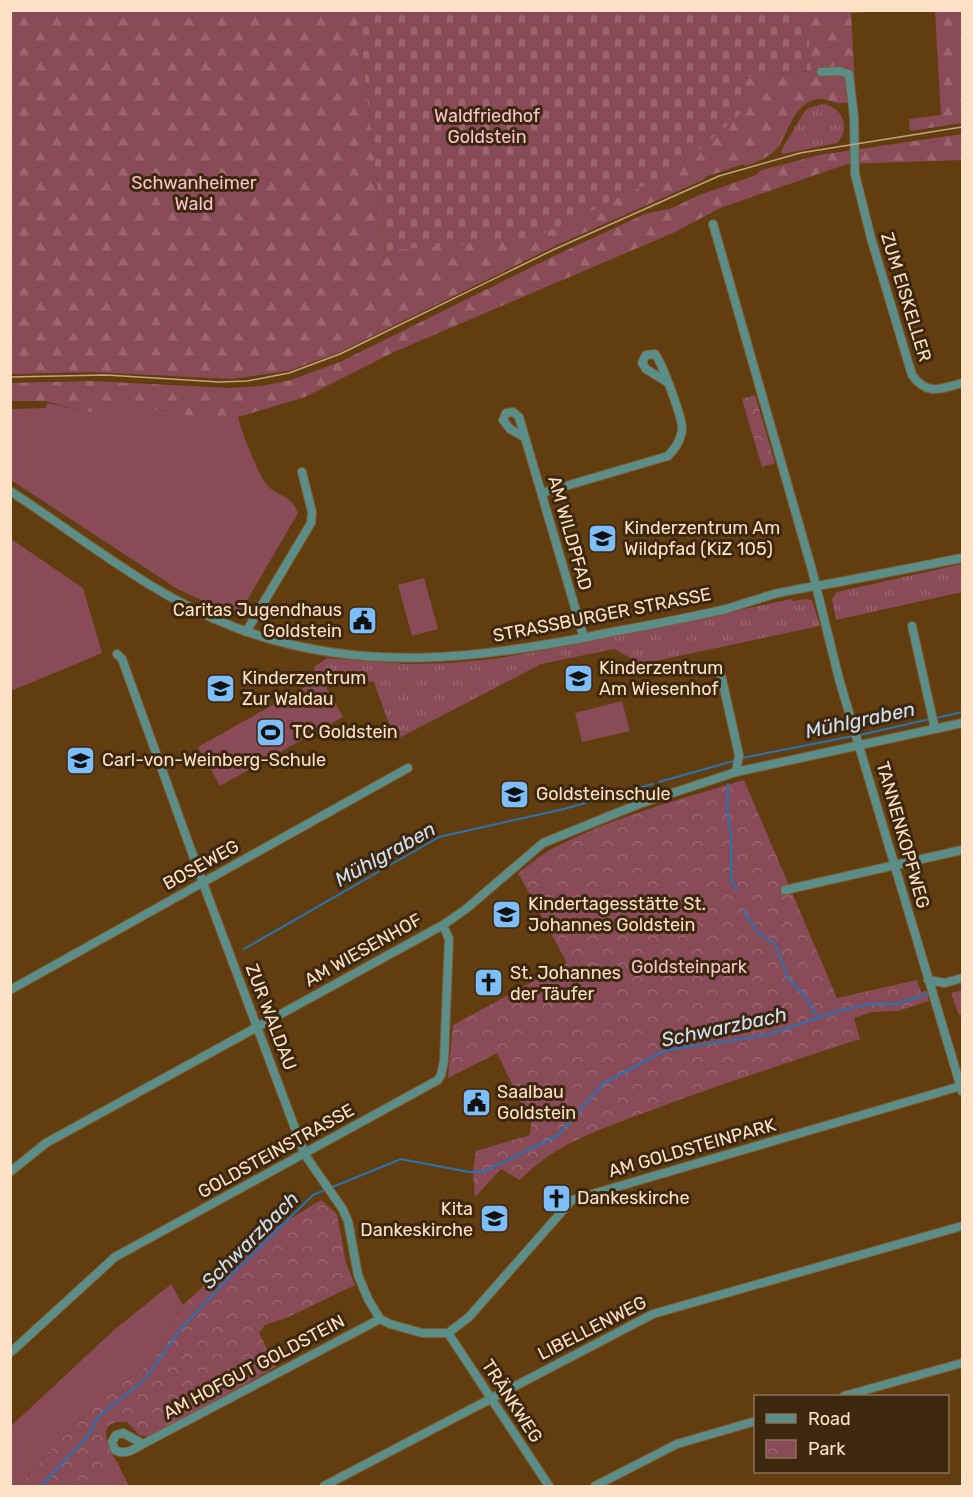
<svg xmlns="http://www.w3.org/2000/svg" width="973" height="1497" viewBox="0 0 973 1497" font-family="Rubik,sans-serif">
<defs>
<pattern id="grass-tufts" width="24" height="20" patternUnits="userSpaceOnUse" patternTransform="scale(1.5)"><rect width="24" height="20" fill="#894b58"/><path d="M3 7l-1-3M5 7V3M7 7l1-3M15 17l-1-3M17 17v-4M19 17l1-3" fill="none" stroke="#9b656e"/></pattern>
<pattern id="forest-firs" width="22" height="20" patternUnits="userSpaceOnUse" patternTransform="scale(1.5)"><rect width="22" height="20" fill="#894b58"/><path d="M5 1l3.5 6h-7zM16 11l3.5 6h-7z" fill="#9b656e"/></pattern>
<pattern id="cemetery-stones" width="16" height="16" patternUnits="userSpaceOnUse" patternTransform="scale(1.5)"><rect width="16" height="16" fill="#894b58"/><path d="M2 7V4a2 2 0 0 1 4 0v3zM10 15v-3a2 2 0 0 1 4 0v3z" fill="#9b656e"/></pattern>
<pattern id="park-crowns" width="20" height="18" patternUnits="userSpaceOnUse" patternTransform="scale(1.5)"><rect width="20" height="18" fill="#894b58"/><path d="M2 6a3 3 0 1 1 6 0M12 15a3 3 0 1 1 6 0" fill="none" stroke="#9b656e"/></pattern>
</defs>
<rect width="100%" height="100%" fill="#623d0f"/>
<g fill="url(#grass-tufts)">
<path d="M822,104C842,106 852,128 837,143L782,154L781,151L804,112L809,108Z"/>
<path d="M962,564V592L836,620L832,599L837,592Z"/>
<path d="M792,599L793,601L805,599L812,600L820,626L641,664L614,649L541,664L395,740L374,682L315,674L314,667L327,658L407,664L450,663L494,659L555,648Z"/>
</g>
<g fill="url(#forest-firs)">
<path d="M10,11H357L385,251L743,77L811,71L807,11H887L851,13L856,102C850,102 843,104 837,103C829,101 823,97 814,100C793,106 789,132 778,147C769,158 757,162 745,166L744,164L705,177V179L555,246L338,353L288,371L232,379L91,372L11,374Z"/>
<path d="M935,11H962V123L910,131L909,119L941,115Z"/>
<path d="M962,134V160L847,164L720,208L675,232L394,352L305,397L238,417H195L178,415L162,410H108L94,413L86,412L45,401H11L10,383L91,381L230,388L261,386L291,380L342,361L558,254L645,214L672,208L697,196L756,175L762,170L819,155Z"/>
</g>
<path fill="url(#cemetery-stones)" d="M357,11H807L811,71L743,77L747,107L679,169L536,237L385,251Z"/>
<g fill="url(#park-crowns)">
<path d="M755,395L775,463L762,467L742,399Z"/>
<path d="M744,780L837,998L917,980L921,992L926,991L929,1001L898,1011L871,1012L854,1018L860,1039C790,1062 721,1084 652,1110C603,1129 558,1141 520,1180L501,1169L475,1197L473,1171L476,1151L530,1135L532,1111L522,1105L497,1053L448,1078L453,1025L567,963L518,873C528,866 538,857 548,851C609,818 677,800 744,780Z"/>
<path d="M321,1200L337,1214L346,1263L355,1285L286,1318L265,1325L259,1333L276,1367L150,1437L139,1435L127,1422C93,1419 108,1448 118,1464L76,1486H19L47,1453L109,1393L151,1362L183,1305L252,1242Z"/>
</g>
<g fill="#894b58">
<path d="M48,403L87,412L140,406L195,417H238C241,430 259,477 268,486C281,499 290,493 298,513L238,616L179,590L11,480V409L45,408Z"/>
<path d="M11,539L83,588L102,653L11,691Z"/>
<path d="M424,578L438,629L412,636L398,585Z"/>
<path d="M321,678L343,717L220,786L198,747Z"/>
<path d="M622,701L630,731L582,742L575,713Z"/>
<path d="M962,990V1014L959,1015L951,993Z"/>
<path d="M171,1284L183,1305L151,1362L109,1393L47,1453L19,1486H11V1426L114,1330Z"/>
<path d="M118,1464L129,1486H76L115,1465Z"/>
</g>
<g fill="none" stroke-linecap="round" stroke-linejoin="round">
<g stroke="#2674b4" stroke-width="2">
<path d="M936,718L962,712"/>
<path d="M860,735L930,719"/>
<path d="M742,758L854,736"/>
<path d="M659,782L737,760"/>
<path d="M728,784L727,807L731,835V880L737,890"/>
<path d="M744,910L747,917L759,934L775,943L788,978L805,996L818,1018"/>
<path d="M244,949L439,837L564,809L653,784"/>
<path d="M330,1188L401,1159L469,1172L485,1171L557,1136L604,1083L666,1050L767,1035L835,1012L869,1004H896L928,994"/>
<path d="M146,1378L180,1330L234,1272L313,1195L325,1190"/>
<path d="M41,1486L88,1436L98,1417L144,1380"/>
</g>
<defs>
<g id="street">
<path d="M821,72L839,71L849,74L854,117L855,174L871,238L912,375C927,396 941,389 962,383"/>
<path d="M713,224L812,570L839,679L962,1091"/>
<path d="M524,437L510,429L503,420L506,413L513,412L519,417L584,638"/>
<path d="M10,491C83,538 152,596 234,627C359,675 484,659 612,632C650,625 688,618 726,609C742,604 758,599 774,594C795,589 817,586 839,582C880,574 921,566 962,558"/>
<path d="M542,493L668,456C675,448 680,442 682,431C684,421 662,363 655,354L646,355L642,363L646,369L667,382"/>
<path d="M912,626L935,729"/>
<path d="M246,632L311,523L312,512L302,472"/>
<path d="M117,654L122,659L203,883L305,1155L342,1208L348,1221L358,1275L368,1299L380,1319L390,1324L422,1333H448"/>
<path d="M721,675L739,755L736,772"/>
<path d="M785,890L962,850"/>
<path d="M928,980L945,983L962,978"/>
<path d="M10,990L408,768"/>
<path d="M10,1172L46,1143L443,925L466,909L543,843L639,804L736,772L962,723"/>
<path d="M448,1333L469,1317L572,1200L961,1086"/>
<path d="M448,1333L549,1486"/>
<path d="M10,1353L115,1257L438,1080L441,1075L444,1061L449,939L443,925"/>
<path d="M844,1396L962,1363"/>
<path d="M143,1444L123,1433L116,1435L112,1442L115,1450C125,1456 134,1449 143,1444L380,1319"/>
<path d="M324,1486L653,1314L962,1226"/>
<path d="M595,1486L677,1444L756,1421"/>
</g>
</defs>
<use href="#street" stroke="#7e5b30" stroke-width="10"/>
<use href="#street" stroke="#5b8e89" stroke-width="8"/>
<path stroke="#c2a37f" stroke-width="1.5" d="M10,377L106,375L219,382L247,381L289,373L340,354L555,249L719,176L800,153L962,127"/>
</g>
<defs>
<symbol id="school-square" viewBox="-11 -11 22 22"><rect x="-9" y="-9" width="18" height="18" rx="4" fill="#7dbef9" stroke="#3d270f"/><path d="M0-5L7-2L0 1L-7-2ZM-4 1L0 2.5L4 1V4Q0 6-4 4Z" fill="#111"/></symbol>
<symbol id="civic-square" viewBox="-11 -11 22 22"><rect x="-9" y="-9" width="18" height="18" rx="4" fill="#7dbef9" stroke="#3d270f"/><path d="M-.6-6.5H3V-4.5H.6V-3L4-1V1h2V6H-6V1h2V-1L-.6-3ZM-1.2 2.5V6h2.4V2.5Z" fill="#111"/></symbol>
<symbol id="stadium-square" viewBox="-11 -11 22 22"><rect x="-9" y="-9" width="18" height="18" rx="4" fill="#7dbef9" stroke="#3d270f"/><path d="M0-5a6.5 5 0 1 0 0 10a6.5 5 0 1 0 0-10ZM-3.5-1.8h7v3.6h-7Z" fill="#111"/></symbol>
<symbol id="church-square" viewBox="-11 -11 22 22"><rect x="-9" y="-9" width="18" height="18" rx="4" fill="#7dbef9" stroke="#3d270f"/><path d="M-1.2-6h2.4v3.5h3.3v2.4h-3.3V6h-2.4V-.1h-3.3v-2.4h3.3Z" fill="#111"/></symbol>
</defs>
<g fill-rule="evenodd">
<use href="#school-square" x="586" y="522" width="33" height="33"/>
<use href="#civic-square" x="346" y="604" width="33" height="33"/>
<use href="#school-square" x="562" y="662" width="33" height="33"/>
<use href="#school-square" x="204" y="672" width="33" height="33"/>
<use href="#stadium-square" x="254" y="716" width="33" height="33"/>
<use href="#school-square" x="64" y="744" width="33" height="33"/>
<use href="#school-square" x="498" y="778" width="33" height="33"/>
<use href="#school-square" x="490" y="898" width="33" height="33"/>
<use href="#church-square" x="472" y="966" width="33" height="33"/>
<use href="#civic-square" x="460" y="1086" width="33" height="33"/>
<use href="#church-square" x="540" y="1182" width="33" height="33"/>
<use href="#school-square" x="478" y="1202" width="33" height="33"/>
</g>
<g text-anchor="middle" stroke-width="6" stroke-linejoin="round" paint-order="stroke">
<g font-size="18" fill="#f9c3cc" stroke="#3d270f">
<text x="487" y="122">Waldfriedhof<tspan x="487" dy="21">Goldstein</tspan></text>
<text x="194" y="189">Schwanheimer<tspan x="194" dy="21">Wald</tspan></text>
<text x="689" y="973">Goldsteinpark</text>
</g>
<g font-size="18" fill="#fde1c4" stroke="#3d270f">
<text transform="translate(906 297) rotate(73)" y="6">ZUM EISKELLER</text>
<text transform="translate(570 533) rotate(74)" y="6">AM WILDPFAD</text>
<text transform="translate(602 615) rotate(-11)" y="6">STRASSBURGER STRASSE</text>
<text transform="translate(903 835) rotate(74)" y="6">TANNENKOPFWEG</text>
<text transform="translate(201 865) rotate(-29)" y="6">BOSEWEG</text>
<text transform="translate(363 950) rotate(-29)" y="6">AM WIESENHOF</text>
<text transform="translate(271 1017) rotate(69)" y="6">ZUR WALDAU</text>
<text transform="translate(692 1148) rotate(-16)" y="6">AM GOLDSTEINPARK</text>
<text transform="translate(276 1151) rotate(-29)" y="6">GOLDSTEINSTRASSE</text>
<text transform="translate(592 1328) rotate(-27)" y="6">LIBELLENWEG</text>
<text transform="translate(254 1367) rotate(-28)" y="6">AM HOFGUT GOLDSTEIN</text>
<text transform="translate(512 1401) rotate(57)" y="6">TRÄNKWEG</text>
</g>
<g font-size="18" fill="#fde1c4" stroke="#3d270f" text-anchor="start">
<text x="624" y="534">Kinderzentrum Am<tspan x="624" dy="21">Wildpfad (KiZ 105)</tspan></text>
<text x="342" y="616" text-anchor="end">Caritas Jugendhaus<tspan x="342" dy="21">Goldstein</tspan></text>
<text x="599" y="674">Kinderzentrum<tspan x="599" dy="21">Am Wiesenhof</tspan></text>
<text x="242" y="684">Kinderzentrum<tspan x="242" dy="21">Zur Waldau</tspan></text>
<text x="292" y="738">TC Goldstein</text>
<text x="102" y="766">Carl-von-Weinberg-Schule</text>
<text x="536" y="800">Goldsteinschule</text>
<text x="528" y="910">Kindertagesstätte St.<tspan x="528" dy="21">Johannes Goldstein</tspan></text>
<text x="510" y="979">St. Johannes<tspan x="510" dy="21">der Täufer</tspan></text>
<text x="497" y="1098">Saalbau<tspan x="497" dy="21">Goldstein</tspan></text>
<text x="577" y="1204">Dankeskirche</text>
<text x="473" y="1215" text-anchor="end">Kita<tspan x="473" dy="21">Dankeskirche</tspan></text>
</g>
<g font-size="20" font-style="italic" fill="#cfe1f2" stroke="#3d270f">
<text transform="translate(860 720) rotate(-12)" y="7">Mühlgraben</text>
<text transform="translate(385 854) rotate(-29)" y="7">Mühlgraben</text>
<text transform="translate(724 1027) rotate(-12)" y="7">Schwarzbach</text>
<text transform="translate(250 1240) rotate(-45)" y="7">Schwarzbach</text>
</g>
</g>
<rect width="973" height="1497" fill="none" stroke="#fde1c4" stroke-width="24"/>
<rect x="754" y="1395" width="195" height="78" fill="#3d270f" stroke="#8a7157" stroke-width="1.5"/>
<rect x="766" y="1414" width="30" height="9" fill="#5b8e89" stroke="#8a7157" stroke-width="1.5"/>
<text x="808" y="1425" font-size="18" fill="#fde1c4">Road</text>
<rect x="766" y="1440" width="30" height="18" fill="url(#park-crowns)" stroke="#8a7157" stroke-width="1.5"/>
<text x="808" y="1455" font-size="18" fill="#fde1c4">Park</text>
</svg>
